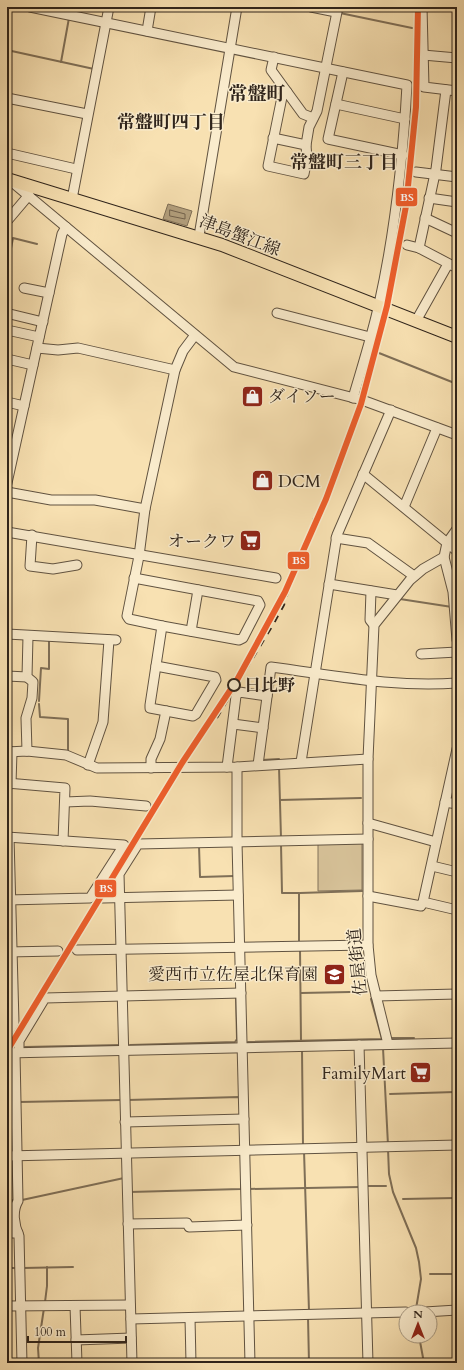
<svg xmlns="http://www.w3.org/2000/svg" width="464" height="1370" viewBox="0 0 464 1370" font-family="Cardo,'Noto Serif JP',serif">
<rect width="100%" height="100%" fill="#f8e1b2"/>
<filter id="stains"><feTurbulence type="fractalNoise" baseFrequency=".005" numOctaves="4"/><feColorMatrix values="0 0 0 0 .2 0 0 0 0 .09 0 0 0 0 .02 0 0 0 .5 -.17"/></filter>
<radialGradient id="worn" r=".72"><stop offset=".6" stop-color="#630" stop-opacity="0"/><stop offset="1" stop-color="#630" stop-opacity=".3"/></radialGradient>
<path fill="#d6c198" stroke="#82725a" d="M318,842H362V890L318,891Z"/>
<path fill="#b4a17f" stroke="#7f6f57" d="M168,204L192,211L187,226L163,219Z"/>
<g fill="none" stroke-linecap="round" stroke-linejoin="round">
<path stroke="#72624d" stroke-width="1" d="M170,210L185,214V219L170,216Z"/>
<g stroke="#7f6f57" stroke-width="2">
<path d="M340,13L412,28"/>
<path d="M7,50L94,69"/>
<path d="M61,62L69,18"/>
<path d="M7,269L13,238L37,244"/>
<path d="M379,353L457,384"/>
<path d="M400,599L452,607"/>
<path d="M39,701L41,668L49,669V640"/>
<path d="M39,704L40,717L68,719V751"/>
<path d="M262,760L279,759"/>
<path d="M279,767L281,838"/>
<path d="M280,800L361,798"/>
<path d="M281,844L282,893H299V943"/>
<path d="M199,846L200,877L234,876"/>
<path d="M300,893L362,891"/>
<path d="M300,949L301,1041"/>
<path d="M301,993L350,992"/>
<path d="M390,1038H414"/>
<path d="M248,1042L382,1039L371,999"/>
<path d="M130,1045L235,1042L237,1039L236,998"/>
<path d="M25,1047L121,1045"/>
<path d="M383,1048L388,1145"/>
<path d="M302,1050L303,1146"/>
<path d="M390,1094L455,1092"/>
<path d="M128,1100L239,1097V1099"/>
<path d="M19,1102L121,1100"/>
<path d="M7,1103H14"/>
<path d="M388,1149L389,1174L393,1192L416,1248L419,1262L421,1279L416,1309"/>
<path d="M304,1151L309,1311"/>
<path d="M366,1186H386"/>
<path d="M249,1189L360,1187"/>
<path d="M130,1192L241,1189V1183"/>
<path d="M403,1199L455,1198"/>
<path d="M7,1200H15"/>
<path d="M22,1200L124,1178"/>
<path d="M7,1268H17"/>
<path d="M23,1268L73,1267"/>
<path d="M430,1274H456"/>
<path d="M45,1302L47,1286V1267"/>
<path d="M308,1317L309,1363"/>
<path d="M419,1336L424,1363"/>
<path d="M25,1360H39"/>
<path d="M7,1361H19"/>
<path d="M39,1363L38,1348L44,1308"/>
</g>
<defs>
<g id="minor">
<path d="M30,7L407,85C403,159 395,232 379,304C372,336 362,367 353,398"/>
<path d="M311,7L336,12"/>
<path d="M422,7L424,87L457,91"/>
<path d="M147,31L151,7"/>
<path d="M423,55L457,58"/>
<path d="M274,57L271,70L303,114L313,118"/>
<path d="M343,72L328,139L403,155"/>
<path d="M287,92L282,97L268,166L304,174L307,159L306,145L309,127L317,111L338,7"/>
<path d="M7,98L87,114"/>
<path d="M336,104L405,119"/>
<path d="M273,138L306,145"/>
<path d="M7,153L76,169"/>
<path d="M416,172L457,177"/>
<path d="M12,182L234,367L362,400L457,435"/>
<path d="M429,198L457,202"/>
<path d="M72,199L109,7"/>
<path d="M425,218L457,233"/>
<path d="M7,221L29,195"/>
<path d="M199,236L237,7"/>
<path d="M407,245L419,248L457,268"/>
<path d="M419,248L436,169L446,90"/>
<path d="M24,288L49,293"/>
<path d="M277,313L370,337"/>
<path d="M10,314L43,322"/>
<path d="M416,321L448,264"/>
<path d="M7,330L39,337"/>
<path d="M37,348L58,350L78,348L175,370"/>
<path d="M7,359L33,365"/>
<path d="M7,402L24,406"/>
<path d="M363,474L457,551"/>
<path d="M7,483L62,234L66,227"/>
<path d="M7,492L51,500H95L145,509"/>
<path d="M404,507L437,428"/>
<path d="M7,532L276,578"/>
<path d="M32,535L30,566L53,569L77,565"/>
<path d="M336,538L368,543L414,576"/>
<path d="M444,557L453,592L457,640"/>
<path d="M134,578L258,601L260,605L243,638L239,640L162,626"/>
<path d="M329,584L397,595"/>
<path d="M371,591L370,620L374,625"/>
<path d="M191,631L198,590"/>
<path d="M7,634L116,640"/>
<path d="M421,654L457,652"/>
<path d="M156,666L215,677L216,680L196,714L193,716L166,711"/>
<path d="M7,676L27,677"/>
<path d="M233,724L263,728"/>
<path d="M457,749L423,902L457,910"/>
<path d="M27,751L26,718L32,698L33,682L27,677L28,636"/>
<path d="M7,752L27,751L66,755L97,768L237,767L368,759"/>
<path d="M301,762L337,535L391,410"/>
<path d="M88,765L103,722L109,640"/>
<path d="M258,765L271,667C333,675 394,688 457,683"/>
<path d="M227,767L236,696L239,692L267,696"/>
<path d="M237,767V842L250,1363"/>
<path d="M151,768V759L160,739L166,711L150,708V705L162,626L129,619L127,616L139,556L145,509L175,370L183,351L195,335"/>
<path d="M7,783L65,788L63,841"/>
<path d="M11,784L12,752"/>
<path d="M65,802L90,801L146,806"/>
<path d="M445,802L457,804"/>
<path d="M368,823L436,842"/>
<path d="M7,837L124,845L90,898L7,900"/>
<path d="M432,866L457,872"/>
<path d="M368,896L421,906L423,902"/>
<path d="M103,898L238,895"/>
<path d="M77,950L368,945"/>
<path d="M7,952L58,951"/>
<path d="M376,996L457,994"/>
<path d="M7,1034L14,1023L9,837"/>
<path d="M388,1044L371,975L368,945V759L374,625L410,580L423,569L444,557L447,543L457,529"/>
<path d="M359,1045L368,1363"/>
<path d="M19,1052V1041L45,998L241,993"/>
<path d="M7,1053L457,1043"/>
<path d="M15,1053L18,1201C12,1211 14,1225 19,1236L22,1363"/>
<path d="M125,1122L244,1119"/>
<path d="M7,1156L457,1145"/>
<path d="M128,1224L187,1223L189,1227L247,1225"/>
<path d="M7,1233H18"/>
<path d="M7,1306L130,1305"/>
<path d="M75,1306L77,1363"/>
<path d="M425,1312L457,1310"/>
<path d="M190,1318L191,1363"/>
<path d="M131,1319L406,1312"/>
<path d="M76,1340L131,1338"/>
<path d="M132,1363L119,874L138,844L368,839"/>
</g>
<path id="major" d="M7,179L222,245L457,337"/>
</defs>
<use href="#minor" stroke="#615341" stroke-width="11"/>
<use href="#major" stroke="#2f241b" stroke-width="14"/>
<use href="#minor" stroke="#faeccd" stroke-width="9"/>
<use href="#major" stroke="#f8e1b2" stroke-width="12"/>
<g stroke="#2f241b" stroke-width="2" stroke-dasharray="7 7" stroke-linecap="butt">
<path d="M305,547L314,518"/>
<path d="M217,718L273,625L284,605L296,568"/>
</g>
<defs>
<path id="rail-1" d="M7,1051L182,763L237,680L285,592L326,499L361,404L387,306L406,206L416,107L418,7"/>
</defs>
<use href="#rail-1" stroke="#faeccd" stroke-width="9"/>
<use href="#rail-1" stroke="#f05f2c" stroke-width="6"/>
</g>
<defs>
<symbol id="shop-square" viewBox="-11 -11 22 22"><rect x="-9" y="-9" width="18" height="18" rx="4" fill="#8f2418" stroke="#faeccd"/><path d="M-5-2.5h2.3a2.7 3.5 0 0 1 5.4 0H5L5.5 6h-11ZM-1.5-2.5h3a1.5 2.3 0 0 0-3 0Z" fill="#fff"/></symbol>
<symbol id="supermarket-square" viewBox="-11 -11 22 22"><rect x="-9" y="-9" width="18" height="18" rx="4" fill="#8f2418" stroke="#faeccd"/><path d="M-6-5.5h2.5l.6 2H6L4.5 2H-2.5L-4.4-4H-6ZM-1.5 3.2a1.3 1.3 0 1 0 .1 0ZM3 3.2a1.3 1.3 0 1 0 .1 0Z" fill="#fff"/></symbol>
<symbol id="school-square" viewBox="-11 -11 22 22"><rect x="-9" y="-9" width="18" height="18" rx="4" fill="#8f2418" stroke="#faeccd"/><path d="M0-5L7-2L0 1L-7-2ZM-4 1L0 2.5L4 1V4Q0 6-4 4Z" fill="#fff"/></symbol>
</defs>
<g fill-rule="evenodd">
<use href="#shop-square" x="240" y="384" width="25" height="25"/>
<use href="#shop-square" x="250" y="468" width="25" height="25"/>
<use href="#supermarket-square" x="238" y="528" width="25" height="25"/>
<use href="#school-square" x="322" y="962" width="25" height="25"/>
<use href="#supermarket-square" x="408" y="1060" width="25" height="25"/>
</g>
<circle fill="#faeccd" stroke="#2f241b" stroke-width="2" cx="234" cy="685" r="6"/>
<g text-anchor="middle" stroke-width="3" stroke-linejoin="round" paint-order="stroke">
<g font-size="17" fill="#2f241b" stroke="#faeccd">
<text transform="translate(240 235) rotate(21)" y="6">津島蟹江線</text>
<text transform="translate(357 962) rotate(-96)" y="6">佐屋街道</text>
</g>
<g font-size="17" fill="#2f241b" stroke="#faeccd" text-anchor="end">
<text x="268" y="402" text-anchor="start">ダイソー</text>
<text x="278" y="487" text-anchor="start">DCM</text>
<text x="236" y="547">オークワ</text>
<text x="318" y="980">愛西市立佐屋北保育園</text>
<text x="406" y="1079">FamilyMart</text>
</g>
<g font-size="17" font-weight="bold" fill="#2f241b" stroke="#faeccd" text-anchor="start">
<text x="244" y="691">日比野</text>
</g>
<g font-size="18" font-weight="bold" fill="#2f241b" stroke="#faeccd">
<text x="171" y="128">常盤町四丁目</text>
<text x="344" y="168">常盤町三丁目</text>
</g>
<g font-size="19" font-weight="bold" fill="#2f241b" stroke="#faeccd">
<text x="257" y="100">常盤町</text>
</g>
</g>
<g stroke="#faeccd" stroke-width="1.5">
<rect x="395" y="187" width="23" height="20" rx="4" fill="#f05f2c"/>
<rect x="287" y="551" width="23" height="19" rx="4" fill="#f05f2c"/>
<rect x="94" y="879" width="23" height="19" rx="4" fill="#f05f2c"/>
</g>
<g font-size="11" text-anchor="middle" font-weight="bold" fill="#fff">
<text x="407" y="201">BS</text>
<text x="299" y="564">BS</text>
<text x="106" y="892">BS</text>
</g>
<rect width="464" height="1370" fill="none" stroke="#f8e1b2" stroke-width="24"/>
<rect x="8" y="8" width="448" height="1354" fill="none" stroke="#2f241b" stroke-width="2"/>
<rect x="12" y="12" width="440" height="1346" fill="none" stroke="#2f241b"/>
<g transform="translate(418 1324)"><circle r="19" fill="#faeccd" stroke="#a99c86"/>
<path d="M0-3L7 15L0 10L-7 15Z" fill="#8f2418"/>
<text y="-6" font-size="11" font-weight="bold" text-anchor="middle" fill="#2f241b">N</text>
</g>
<path d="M28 1336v6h98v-6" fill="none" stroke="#2f241b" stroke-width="2"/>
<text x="34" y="1336" font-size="12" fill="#2f241b" stroke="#faeccd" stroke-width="3" paint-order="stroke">100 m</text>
<rect width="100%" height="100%" filter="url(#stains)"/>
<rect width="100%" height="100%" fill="url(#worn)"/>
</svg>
